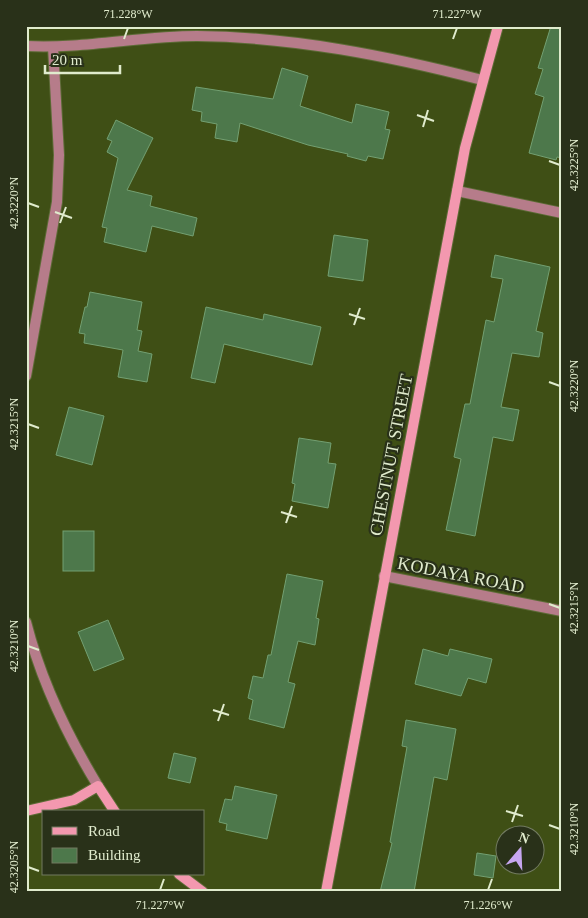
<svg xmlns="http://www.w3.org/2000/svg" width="588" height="918" viewBox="0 0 588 918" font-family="'Times New Roman',serif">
<rect width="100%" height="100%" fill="#3f4f15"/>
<g fill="#4d784b" stroke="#73a072">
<path d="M551,26H562V158L557,157L556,160L529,153L544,97L535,94L543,69L538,68Z"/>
<path d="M282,68L308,76L300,106L352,123L356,104L389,112L385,129L390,130L383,159L368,156L366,161L347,156L348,154L308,145L240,123L237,142L215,138L217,124L201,121L202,112L192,110L196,87L273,99Z"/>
<path d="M116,120L153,138L127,190L152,196L150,206L197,218L193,236L152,226L146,252L104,242L107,228L102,227L118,158L107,152L112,141L107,139Z"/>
<path d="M334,235L368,240L363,281L328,276Z"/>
<path d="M495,255L550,267L536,331L543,333L539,357L512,353L501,407L519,410L513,441L493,437L475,536L446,530L461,459L454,457L465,404H470L486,320L494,322L503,279L491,277Z"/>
<path d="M90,292L142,302L137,330L142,331L138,351L152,354L147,382L118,377L123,350L84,343L85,334L79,333L85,307H87Z"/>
<path d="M206,307L263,320L264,314L321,327L312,365L224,344L215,383L191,378Z"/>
<path d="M69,407L104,416L92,465L56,455Z"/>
<path d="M299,438L331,443L328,463L336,464L328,508L292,501L295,484L292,483Z"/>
<rect x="63" y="531" width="31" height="40"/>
<path d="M287,574L323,581L316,618L319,619L315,645L298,641L288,682L295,684L284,728L249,719L253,700L248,698L253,676L263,678L268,655H271Z"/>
<path d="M108,620L124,659L94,671L78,632Z"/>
<path d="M423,649L448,656L450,649L492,659L486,683L468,678L461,696L415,684Z"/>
<path d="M406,720L456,729L447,780L434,777L414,892H380L392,843L390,842L407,747L402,746Z"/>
<path d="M174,753L196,758L190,783L168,778Z"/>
<path d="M235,786L277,795L267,839L226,830L227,824L219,822L225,799L232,800Z"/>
<path d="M477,853L496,856L493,878L474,875Z"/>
</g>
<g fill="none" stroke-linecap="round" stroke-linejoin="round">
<defs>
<g id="street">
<path d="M26,46C83,49 140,36 197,36C293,37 389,56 482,80"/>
<path d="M457,191L562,213"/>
<path d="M26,376L57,202L59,155L53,47"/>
<path d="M384,576L562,611"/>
<path d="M26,622C41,681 67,735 98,786"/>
</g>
<g id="secondary">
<path d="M26,811L74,800L98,786L115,812"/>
<path d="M179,874L203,892"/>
<path d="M326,892L465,148L498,26"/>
</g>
</defs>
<use href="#street" stroke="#5c6b36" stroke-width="12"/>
<use href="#secondary" stroke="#5c6b36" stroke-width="12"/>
<use href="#street" stroke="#b67c8a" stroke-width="10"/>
<use href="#secondary" stroke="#f398af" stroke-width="10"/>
</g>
<path fill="none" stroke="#e0ebcd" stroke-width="2" d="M124,39L128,28M453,39L457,28M417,115L434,121M423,127L428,110M549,161L560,165M28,203L39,207M55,212L72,218M60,223L66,207M349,314L365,319M354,325L360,308M549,382L560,386M28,424L39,428M281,512L297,517M286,523L292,506M549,604L560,608M28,646L39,650M213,710L229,715M218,721L224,704M506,811L523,816M512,822L518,805M549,825L560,829M28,867L39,871M160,890L164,879M488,890L492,879"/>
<g text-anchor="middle" stroke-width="4.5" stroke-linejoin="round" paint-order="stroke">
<g font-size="18" fill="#e0ebcd" stroke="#293119">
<text transform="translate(391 455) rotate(-79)" y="6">CHESTNUT STREET</text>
<text transform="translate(461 575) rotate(11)" y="6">KODAYA ROAD</text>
</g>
</g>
<rect width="588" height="918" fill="none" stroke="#293119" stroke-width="55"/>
<rect x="42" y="810" width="162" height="65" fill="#293119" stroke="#727b61"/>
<rect x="52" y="827" width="25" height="8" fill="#f398af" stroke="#727b61"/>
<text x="88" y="836" font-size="15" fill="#e0ebcd">Road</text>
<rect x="52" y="848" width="25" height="15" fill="#4d784b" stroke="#727b61"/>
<text x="88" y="860" font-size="15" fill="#e0ebcd">Building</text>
<g transform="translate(520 850) rotate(19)"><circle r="24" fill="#293119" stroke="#727b61"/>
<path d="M0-4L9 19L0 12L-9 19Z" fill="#c6a6f0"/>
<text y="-8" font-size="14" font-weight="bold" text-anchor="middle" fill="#e0ebcd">N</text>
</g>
<path d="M45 65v8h75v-8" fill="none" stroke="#e0ebcd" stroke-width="2.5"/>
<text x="52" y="65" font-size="15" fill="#e0ebcd" stroke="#293119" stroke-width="4" paint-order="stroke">20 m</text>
<rect x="28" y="28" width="532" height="862" fill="none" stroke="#e0ebcd" stroke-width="2"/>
<g font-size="12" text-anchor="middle" fill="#e0ebcd">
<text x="128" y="18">71.228°W</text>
<text x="457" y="18">71.227°W</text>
<text transform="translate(574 165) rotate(-90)" y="4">42.3225°N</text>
<text transform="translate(14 203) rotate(-90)" y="4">42.3220°N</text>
<text transform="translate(574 386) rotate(-90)" y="4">42.3220°N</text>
<text transform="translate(14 424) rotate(-90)" y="4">42.3215°N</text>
<text transform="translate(574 608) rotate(-90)" y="4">42.3215°N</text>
<text transform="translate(14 646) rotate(-90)" y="4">42.3210°N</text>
<text transform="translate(574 829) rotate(-90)" y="4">42.3210°N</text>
<text transform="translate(14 867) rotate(-90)" y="4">42.3205°N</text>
<text x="160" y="909">71.227°W</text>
<text x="488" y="909">71.226°W</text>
</g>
</svg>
